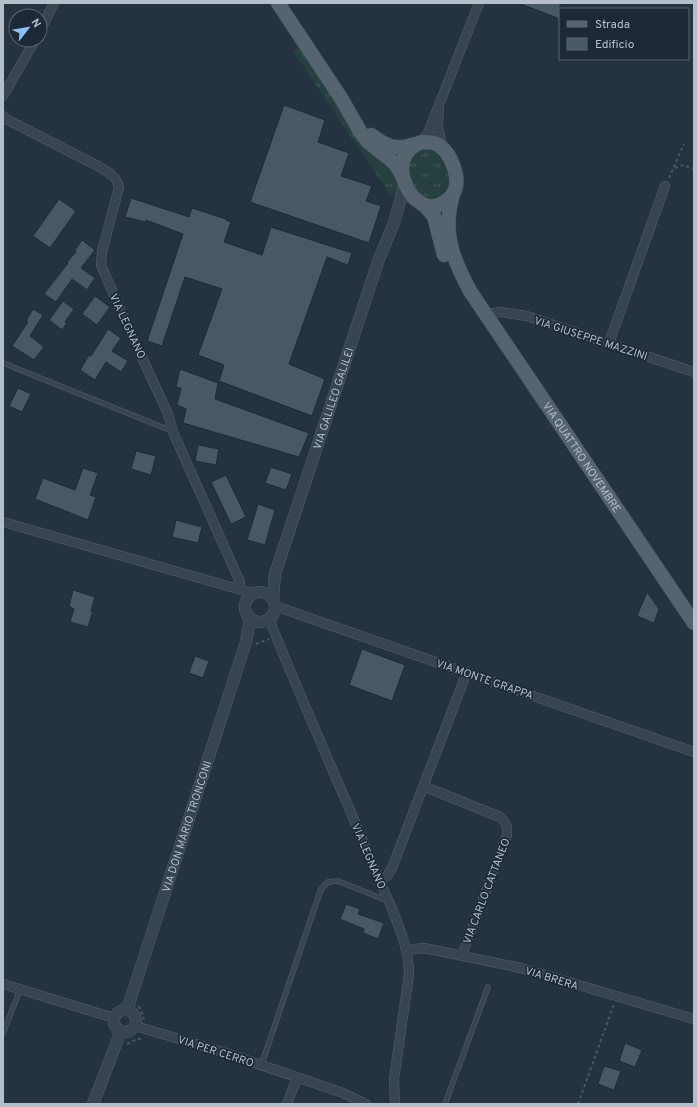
<svg xmlns="http://www.w3.org/2000/svg" width="697" height="1107" viewBox="0 0 697 1107" font-family="Overpass,sans-serif">
<defs>
<pattern id="grass-tufts" width="24" height="20" patternUnits="userSpaceOnUse"><rect width="24" height="20" fill="#264040"/><path d="M3 7l-1-3M5 7V3M7 7l1-3M15 17l-1-3M17 17v-4M19 17l1-3" fill="none" stroke="#435a5a"/></pattern>
</defs>
<rect width="100%" height="100%" fill="#24333f"/>
<g fill="url(#grass-tufts)">
<path d="M300,46L392,166L400,185L398,196L390,195L293,51Z"/>
<path d="M425,148C428,148 432,148 435,150C445,155 452,179 448,190C447,194 443,196 440,199L425,200C422,196 417,192 415,188C410,180 406,160 414,154C417,151 422,150 425,148Z"/>
</g>
<g fill="#485965" stroke="#1f2b36">
<path d="M521,3H560V19L521,4Z"/>
<path d="M284,105L325,120L318,142L349,153L341,176L372,186L366,201L381,206L369,243L250,202Z"/>
<path d="M131,198L189,217L192,208L226,219V220L231,222L224,242L262,255L271,227L352,253L348,265L327,257L289,364L325,379L312,416L219,381L224,365L198,355L222,289L185,277L162,346L147,341L183,234L146,220V222L125,217Z"/>
<path d="M59,199L76,211L50,248L33,236Z"/>
<path d="M82,240L95,250L81,268L95,278L87,290L72,279L56,302L44,294L68,263L67,262L76,252L75,250Z"/>
<path d="M95,296L110,307L97,325L82,314Z"/>
<path d="M63,301L74,309L65,322L67,323L62,330L49,320Z"/>
<path d="M33,309L43,315L30,336L44,347L34,360L12,346L28,322L26,321Z"/>
<path d="M108,329L121,338L112,351L128,361L121,372L106,362L95,380L80,370L89,355L91,356Z"/>
<path d="M180,369L218,383L215,399L309,433L299,457L183,423L186,409L177,405L181,388L176,387Z"/>
<path d="M18,388L31,394L22,412L9,406Z"/>
<path d="M198,445L219,449L216,465L195,461Z"/>
<path d="M136,451L156,456L151,475L131,469Z"/>
<path d="M271,467L292,474L286,490L265,483Z"/>
<path d="M83,468L98,473L90,495L96,497L88,520L35,499L43,478L75,490Z"/>
<path d="M226,475L246,517L231,524L211,482Z"/>
<path d="M258,504L275,510L265,545L247,540Z"/>
<path d="M176,520L202,527L198,543L172,537Z"/>
<path d="M73,590L95,597L91,611H93L88,627L70,622L74,609L69,606Z"/>
<path d="M647,592L659,609L654,623L637,616Z"/>
<path d="M362,649L405,665L392,701L349,685Z"/>
<path d="M195,656L209,661L203,678L189,673Z"/>
<path d="M346,904L360,909L358,914L384,923L378,939L363,933L364,929L340,919Z"/>
<path d="M625,1043L642,1050L635,1067L619,1061Z"/>
<path d="M604,1066L621,1071L614,1090L598,1084Z"/>
</g>
<g fill="none" stroke-linecap="round" stroke-linejoin="round">
<defs>
<g id="service">
<path d="M3,363L172,431"/>
<path d="M3,1033L20,990"/>
<path d="M261,1066L321,889L328,882L338,881L388,901"/>
<path d="M445,1104L488,987"/>
</g>
<g id="minor">
<path d="M40,31L54,3"/>
<path d="M3,96L35,40"/>
<path d="M439,105L479,3"/>
<path d="M3,116L6,119L98,166C108,172 116,175 119,187L102,252L101,265L124,318L168,414L173,432L240,582L239,589"/>
<path d="M419,143L427,135L439,105L438,128L443,148"/>
<path d="M486,314L501,312L527,316L694,372"/>
<path d="M609,343L665,186"/>
<path d="M3,522L252,593"/>
<path d="M275,606L694,752"/>
<path d="M269,619C299,694 332,768 364,843C372,863 381,884 390,904C399,927 409,949 409,974L394,1079L395,1104"/>
<path d="M423,786L500,817C506,822 508,827 507,835L462,955"/>
<path d="M380,880L387,876L392,868L467,672"/>
<path d="M407,951L414,949L424,948L521,968L694,1019"/>
<path d="M3,984L114,1018"/>
<path d="M135,1026L223,1052L343,1093L366,1104"/>
<path d="M287,1104L297,1078"/>
</g>
<g id="tertiary">
<circle cx="260" cy="607" r="15"/>
<path id="s1" d="M273,599L275,574L379,259L394,223L405,183"/>
<path id="s2" d="M127,1010L246,642L250,619"/>
<circle cx="125" cy="1021" r="11"/>
<path d="M93,1104L121,1031"/>
</g>
<g id="primary">
<path d="M278,3L341,98L361,133L368,142L391,160L396,165L402,175L405,183"/>
<path d="M371,135C386,146 397,151 415,144"/>
<path d="M422,142C428,142 435,142 440,146C451,154 460,177 455,190C453,196 448,200 443,203C413,222 380,156 422,142Z"/>
<path id="s3" d="M453,194C442,233 452,257 470,291L694,623"/>
<path d="M425,206L434,216L444,255"/>
</g>
</defs>
<use href="#service" stroke="#56626d" stroke-width="5.5"/>
<use href="#minor" stroke="#56626d" stroke-width="10"/>
<use href="#tertiary" stroke="#56626d" stroke-width="12"/>
<use href="#primary" stroke="#44505b" stroke-width="15"/>
<g stroke="#445c5c" stroke-width="2" stroke-dasharray="3 3" stroke-linecap="butt">
<path d="M675,168L683,165L694,169"/>
<path d="M669,178L684,144"/>
<path d="M256,644L269,639"/>
<path d="M139,1006L144,1019"/>
<path d="M127,1044L137,1039H143"/>
<path d="M578,1104L614,1004"/>
</g>
<use href="#service" stroke="#38444f" stroke-width="4.5"/>
<use href="#minor" stroke="#38444f" stroke-width="9"/>
<use href="#tertiary" stroke="#38444f" stroke-width="11"/>
<use href="#primary" stroke="#56646f" stroke-width="14"/>
</g>
<g text-anchor="middle" stroke-width="3.5" stroke-linejoin="round" paint-order="stroke">
<g font-size="11" fill="#b4bfca" stroke="#1d2934">
<text transform="translate(128 326) rotate(65)" y="4">VIA LEGNANO</text>
<text transform="translate(591 338) rotate(18)" y="4">VIA GIUSEPPE MAZZINI</text>
<text dy="4" stroke="none"><textPath href="#s1" startOffset="210">VIA GALILEO GALILEI</textPath></text>
<text dy="4" stroke="none"><textPath href="#s3" startOffset="302">VIA QUATTRO NOVEMBRE</textPath></text>
<text transform="translate(485 679) rotate(19)" y="4">VIA MONTE GRAPPA</text>
<text dy="4" stroke="none"><textPath href="#s2" startOffset="193">VIA DON MARIO TRONCONI</textPath></text>
<text transform="translate(369 856) rotate(67)" y="4">VIA LEGNANO</text>
<text transform="translate(486 891) rotate(-69)" y="4">VIA CARLO CATTANEO</text>
<text transform="translate(552 978) rotate(17)" y="4">VIA BRERA</text>
<text transform="translate(216 1051) rotate(18)" y="4">VIA PER CERRO</text>
</g>
</g>
<rect width="697" height="1107" fill="none" stroke="#b4bfca" stroke-width="8"/>
<rect x="559" y="8" width="130" height="52" fill="#1d2934" stroke="#596570"/>
<rect x="567" y="21" width="20" height="6" fill="#56646f" stroke="#596570"/>
<text x="595" y="28" font-size="12" fill="#b4bfca">Strada</text>
<rect x="567" y="38" width="20" height="12" fill="#485965" stroke="#596570"/>
<text x="595" y="48" font-size="12" fill="#b4bfca">Edificio</text>
<g transform="translate(28 28) rotate(59)"><circle r="19" fill="#1d2934" stroke="#596570"/>
<path d="M0-3L7 15L0 10L-7 15Z" fill="#8ac3f9"/>
<text y="-6" font-size="11" font-weight="bold" text-anchor="middle" fill="#b4bfca">N</text>
</g>
</svg>
